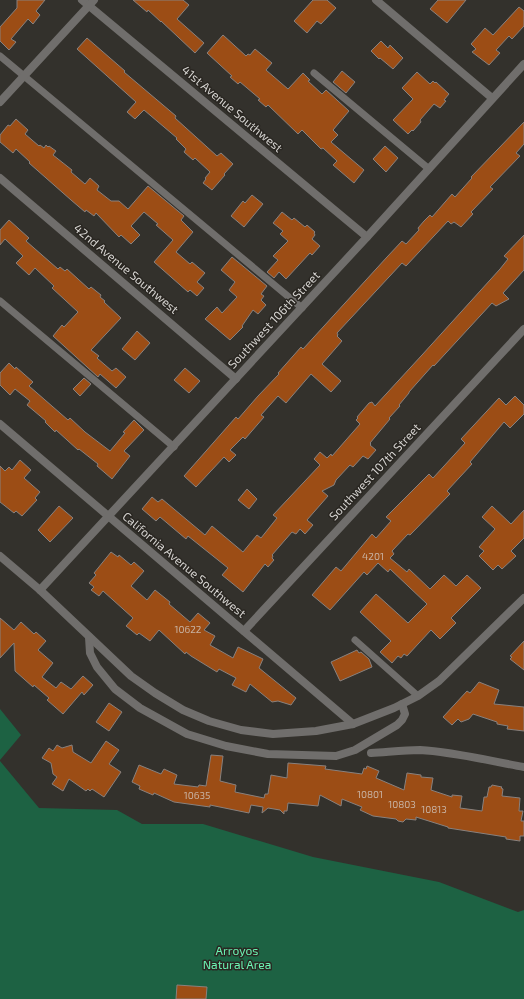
<svg xmlns="http://www.w3.org/2000/svg" width="524" height="999" viewBox="0 0 524 999" font-family="'Exo 2',sans-serif">
<rect width="100%" height="100%" fill="#33312c"/>
<g fill="#1d6243">
<path d="M0,709L21,735L0,760Z"/>
<path d="M0,761L39,808L117,810L142,824H203L313,857L439,882L518,912L524,910V999H0Z"/>
</g>
<g fill="#9c4d15" stroke="#88817e">
<path d="M17,0H45L36,11L40,15L33,24L28,19L11,39L16,42L9,50L0,41V27L17,8Z"/>
<path d="M133,0H183L189,5L177,19L204,43L195,53L161,21V22L148,10L147,12Z"/>
<path d="M313,0H327L336,8L321,24L317,21L307,33L294,21Z"/>
<path d="M438,0H466L447,23L430,9Z"/>
<path d="M519,7L524,11V26L512,39L509,36L496,50L500,53L489,65L472,52L476,49L471,44L485,28L493,35Z"/>
<path d="M223,35L246,56L248,54L250,55L255,49L272,63L266,70L288,89L303,73L310,80L308,81L322,94L326,90L349,111L333,130L338,135L331,142L364,170L354,183L333,165L337,161L323,148L321,149L302,130L298,134L268,105L266,107L258,100L260,99L240,82L238,84L230,77L232,76L207,53Z"/>
<path d="M87,38L125,71L124,72L176,116L175,118L217,156L221,153L233,164L224,174L225,175L212,190L203,183L206,179L205,178L210,172L195,158L193,160L184,152L186,149L176,139L177,138L144,110L135,119L127,112L136,102L77,49Z"/>
<path d="M381,41L388,48L390,45L403,58L393,69L380,58L379,59L371,51Z"/>
<path d="M342,71L355,82L346,93L333,82Z"/>
<path d="M417,72L430,84L433,81L435,83L436,82L449,94L444,100L446,101L440,108L434,104L420,120L421,122L413,131L412,130L408,134L393,120L413,99L402,88Z"/>
<path d="M16,119L28,130L25,134L39,146L40,145L44,148L46,145L48,147L49,146L56,151L53,155L72,170L71,172L85,184L90,178L99,186L97,190L111,201H119L128,209L148,186L184,216L181,220L193,232L176,252L190,264L192,262L205,273L197,282L204,288L197,296L190,290L188,292L154,262L173,240L156,225L158,224L144,212L131,226L140,235L131,244L121,235L119,237L96,213L94,216L86,210L85,212L71,200L29,163L30,162L16,149L13,153L0,142V135L8,125L10,126Z"/>
<path d="M524,122V144L516,153L520,156L490,187L493,189L471,212L473,214L461,227L454,222L451,224L448,221L406,266L402,263L337,333L338,335L337,336L342,341L322,364L341,381L331,392L311,374L286,403L278,396L261,415L264,417L245,439L243,437L230,450L236,455L229,462L224,457L196,487L184,476L236,417L238,419L258,396L279,374L278,373L301,347L303,349L387,257L402,241L406,244L419,230L418,228L424,221L430,215L432,217L452,194L455,197L472,178L471,177Z"/>
<path d="M385,146L398,158L386,172L373,159Z"/>
<path d="M252,195L263,204L244,227L231,216L243,201L245,203Z"/>
<path d="M282,212L292,220L294,218L305,227L307,225L315,232L314,233L315,235L312,239L320,246L312,255L310,253L286,279L279,272L274,278L267,272L278,260L273,256L288,241L280,234L283,231L273,223Z"/>
<path d="M9,220L29,238L26,241L58,269L60,267L65,271L67,269L89,289L91,287L101,295L100,297L105,301L104,302L121,318L91,350L99,356L97,358L112,371L116,368L126,377L116,388L100,374L98,377L53,336L62,325L64,327L78,312L52,288L54,286L35,268L29,275L16,263L23,256L5,239L0,245V230Z"/>
<path d="M524,235V270L503,293L509,299L496,306L492,303L434,366L433,365L409,392V393L399,405L400,406L389,418L390,419L370,443L371,444L370,445L376,450L368,459L363,456L353,467L350,465L336,480L334,485L322,491L328,496L307,520L313,525L305,534L300,529L296,534L292,532L272,555L273,556L272,558L274,560L268,567L265,564L243,592L222,575L228,568L188,536L186,539L160,517L156,521L142,509L152,497L158,502L162,499L205,535L212,526L243,552L257,535L261,538L277,518L273,515L320,465L314,459L320,452L327,458L331,454L332,456L360,424L356,420L358,418L357,417L369,403L372,402L375,406L422,355L500,269L508,259L504,256Z"/>
<path d="M232,257L267,286L261,294L264,296L261,300L266,305L258,314L253,310L242,326L243,327L230,340L205,319L217,307L222,313L237,297L229,290L235,282L221,270Z"/>
<path d="M137,331L150,343L135,360L122,349Z"/>
<path d="M9,363L15,369L16,367L33,382L29,386L68,420L70,418L85,432L110,451L125,433L123,432L134,420L144,430L124,451L130,456L112,479L97,466L98,464L79,449L78,450L56,430L55,432L45,422L46,421L27,405L30,401L15,389L10,395L0,385V373Z"/>
<path d="M185,368L200,381L189,393L174,380Z"/>
<path d="M84,378L91,384L80,396L73,389Z"/>
<path d="M515,396L524,405V414L510,428L504,422L470,462L472,464L447,491L450,494L410,535L408,534L392,551L394,554L390,558L407,572L409,569L430,589L444,575L456,586L467,575L481,588L451,618L456,623L440,639L431,630L407,656L404,654L401,658L398,656L392,663L380,652L391,641L360,612L376,594L408,623L427,604L390,569L388,572L378,563L367,575L364,572L330,610L312,595L336,567L341,571L372,534L376,538L391,521L386,517L429,474L433,478L465,443L461,439L499,398L506,405Z"/>
<path d="M20,460L31,470L24,478L40,492L35,498L37,500L22,516L16,511L14,513L0,502V466L5,471L9,467L12,470Z"/>
<path d="M247,489L257,499L249,509L238,500Z"/>
<path d="M59,506L73,518L50,542L38,530Z"/>
<path d="M492,506L511,524L524,510V538L511,551L516,556L502,569L498,565L493,570L479,556L484,551L479,547L495,529L482,517Z"/>
<path d="M111,552L118,557L119,555L131,565L134,562L144,571L131,586L147,600L155,590L170,602L169,604L190,622L198,613L210,623L204,630L215,636L210,645L233,658L238,647L263,659L259,668L296,698L291,705L278,701L272,702L250,684L246,692L232,685L236,678L219,669L217,672L191,656L186,652L185,654L159,630L150,641L139,633L137,635L126,626L133,618L103,591L99,596L91,590L94,587L89,583L96,575L94,573Z"/>
<path d="M0,618L14,630L21,622L34,634L36,632L46,641L38,650L53,663L42,677L56,688L61,682L71,689L83,676L93,685L84,695L82,692L63,714L47,700L49,698L34,685L33,687L15,671L14,643L0,658Z"/>
<path d="M524,641V670L510,659L512,657L510,656Z"/>
<path d="M357,650L359,653L361,652L369,659L372,667L340,681L331,662Z"/>
<path d="M479,682L499,690L494,704L524,707V731L507,729L508,726L497,724V722L473,714L469,719L461,722L458,719L452,725L443,717L467,691L470,693Z"/>
<path d="M109,703L122,712L109,731L96,722Z"/>
<path d="M106,741L119,750L109,764L121,772L104,797L92,789L90,791L88,789L86,791L69,779L63,791L52,784L57,777L53,774L51,763L42,758L49,748L53,751L57,745L62,748L72,745L73,752L91,763Z"/>
<path d="M211,755L223,756L220,781L236,785L235,792L264,798L265,794H268L271,775L287,778L288,763L326,766L325,769L362,774L364,768L366,769L367,766L379,771L376,778L404,790L407,773L421,775V777L433,778L431,790L452,797V795L462,796L460,808L482,811L484,797H487L489,787H491L492,785L502,787L501,788L503,789L502,796L520,798L519,811H523L521,821H524V836H520V841L506,839V837L448,828V827L416,817V820L406,819L403,822L398,821L396,819L373,816L360,810L362,807L342,799L341,806L320,795L318,806L288,803L287,811H284V814L280,810L268,808L262,813L263,807L251,805L249,813L210,805V807L174,802L154,793L153,795L139,789L140,786L132,782L139,765L161,774L164,769L177,775L174,784L198,787L199,785L206,786Z"/>
<path d="M177,985L207,987L206,999H176Z"/>
</g>
<g fill="none" stroke-linecap="round" stroke-linejoin="round">
<g stroke="#706e6c" stroke-width="7">
<path d="M0,56L302,308"/>
<path d="M314,73L429,169"/>
<path d="M0,301L174,447"/>
<path d="M355,640L418,696"/>
</g>
<g stroke="#706e6c" stroke-width="8">
<path d="M82,0L367,237"/>
<path d="M376,0L492,98"/>
<path d="M0,102L94,0"/>
<path d="M0,178L236,379"/>
<path d="M0,424L353,724"/>
<path d="M244,631L524,329"/>
<path d="M89,637L90,653L97,667L115,689L140,708L187,734L226,746L268,754L336,756L355,750L397,725L402,720L405,714L402,704"/>
<path d="M371,753C388,752 404,750 420,750C455,752 490,761 524,767"/>
</g>
<g stroke="#706e6c" stroke-width="8">
<path d="M0,556L40,590L131,676L155,693L183,710L209,721L241,730L273,734L316,731L353,724L394,708L418,696L439,681L524,598"/>
<path d="M40,590L367,237L524,64"/>
</g>
</g>
<g text-anchor="middle" stroke-width="3" stroke-linejoin="round" paint-order="stroke">
<g font-size="10" fill="#c8b2a2">
<text x="373" y="560">4201</text>
<text x="188" y="633">10622</text>
<text x="370" y="798">10801</text>
<text x="197" y="799">10635</text>
<text x="402" y="808">10803</text>
<text x="434" y="813">10813</text>
</g>
<g font-size="12" fill="#d6d4d1" stroke="#2a2722">
<text transform="translate(232 109) rotate(40)" y="4">41st Avenue Southwest</text>
<text transform="translate(126 269) rotate(40)" y="4">42nd Avenue Southwest</text>
<text transform="translate(274 320) rotate(-47)" y="4">Southwest 106th Street</text>
<text transform="translate(375 472) rotate(-47)" y="4">Southwest 107th Street</text>
<text transform="translate(184 565) rotate(40)" y="4">California Avenue Southwest</text>
</g>
<g font-size="12" fill="#6bf5b3" stroke="#2a2722">
<text x="237" y="955">Arroyos<tspan x="237" dy="14">Natural Area</tspan></text>
</g>
</g>
</svg>
